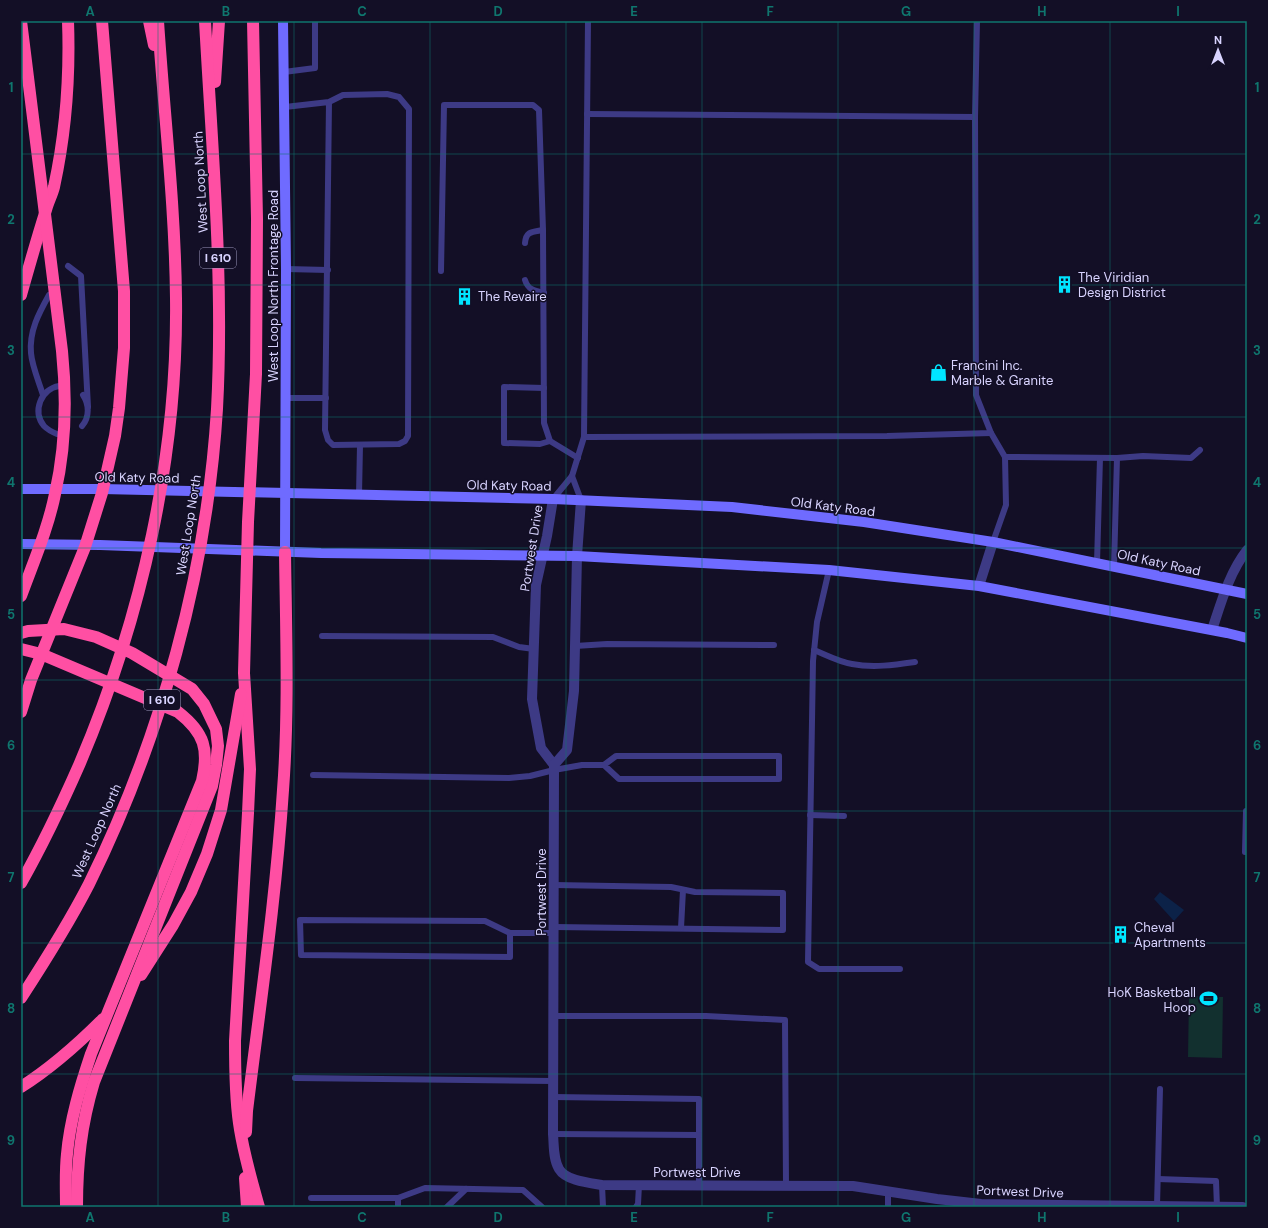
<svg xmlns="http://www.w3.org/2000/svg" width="1268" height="1228" viewBox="0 0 1268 1228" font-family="'DM Sans',sans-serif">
<rect width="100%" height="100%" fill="#130f26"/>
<path fill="#12302f" d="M1189,996L1223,997L1222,1058L1188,1057Z"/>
<path fill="#0c2248" d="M1160,892L1184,910L1174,921L1154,899Z"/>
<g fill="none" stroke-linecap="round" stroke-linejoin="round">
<g stroke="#3d3a85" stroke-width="6">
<path d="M284,72L315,68V21"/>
<path d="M285,107L329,102L343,95L387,94L399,97L409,109L408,436L405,441L399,444L333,445L328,440L325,430L329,102"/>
<path d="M587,114L975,117"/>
<path d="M525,243C526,231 532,232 543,230"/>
<path d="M68,266L81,276L88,407"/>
<path d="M286,269L328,270"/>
<path d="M441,271L444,105H533L539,110L543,230L544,423L550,441L578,458"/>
<path d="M525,280C528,290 535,291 544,293"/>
<path d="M544,388L504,387V443L540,444L550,441"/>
<path d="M43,395C39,382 32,366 31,353C29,331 39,313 49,295"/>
<path d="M286,398H326"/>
<path d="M82,426C90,417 89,404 83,395"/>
<path d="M991,433L1005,457L1006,505L993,542"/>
<path d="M57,434C52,432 48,430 44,426C32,411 41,389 59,386"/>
<path d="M584,437L887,436L991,433L976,395L975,117L977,21"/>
<path d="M1005,457L1117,458L1143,456L1191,458L1200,450"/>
<path d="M572,476L581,500"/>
<path d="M359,495L360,445"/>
<path d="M553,499L572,476L584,437L588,21"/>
<path d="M1097,563L1100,458"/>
<path d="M1114,566L1117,458"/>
<path d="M829,570L817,622L813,661L808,962L819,969H900"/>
<path d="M322,636L493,637L519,647L534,649"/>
<path d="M575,646L607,644L774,645"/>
<path d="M814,650C826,655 839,662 852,664C873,668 894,665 915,662"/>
<path d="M313,775L509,778L530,776L554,770L582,765H604L616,756H779V779H619L604,765"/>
<path d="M810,815L844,816"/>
<path d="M1245,852L1246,811H1247"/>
<path d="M554,885L671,887L695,892L783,893V930L554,927"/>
<path d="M681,928L683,890"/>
<path d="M510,933V957L301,955L300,920L485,921L510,933H554"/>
<path d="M554,1016H706L785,1020L786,1186"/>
<path d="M295,1078L553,1081"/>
<path d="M553,1097L699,1099V1185"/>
<path d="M553,1134L699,1135"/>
<path d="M1158,1179L1216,1181L1217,1207"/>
<path d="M602,1185L603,1207"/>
<path d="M311,1198H398L425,1188L523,1190L542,1207"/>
<path d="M398,1198V1207"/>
<path d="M1157,1206L1160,1089"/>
<path d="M447,1207L466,1189"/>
<path d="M636,1207L638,1204L639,1185"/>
<path d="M888,1207V1192"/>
</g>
<g stroke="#3d3a85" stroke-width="10">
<path d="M553,499L547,536L536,585L532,699L541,748L554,765"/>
<path d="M581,500L577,556L574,691L567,750L554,765V770L553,1134C554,1145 553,1159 559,1169C566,1181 590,1183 602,1185L853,1186L937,1199L981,1204L1243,1207"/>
<path d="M979,586L993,542"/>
<path d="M1212,630C1221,603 1229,573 1247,550"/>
</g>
<g stroke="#6f6bff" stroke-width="10">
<path d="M283,21L286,269L285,552"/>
<path d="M21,489H102L553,499L732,507L864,522L993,542L1247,594"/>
<path d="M21,544L100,545L321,553L577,556L829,570L979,586L1227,633L1247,638"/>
</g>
<g stroke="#ff4fa3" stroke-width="12">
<path d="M149,21L154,45"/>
<path d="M253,21L257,219L256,374L248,522L244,673L250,769L248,813L235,1041C235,1068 235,1096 239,1123C243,1152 251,1179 259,1207"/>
<path d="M215,82L219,21"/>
<path d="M21,295C29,267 37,238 46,210C48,202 52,195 54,187C66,132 70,77 68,21"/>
<path d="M21,596C33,563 48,529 55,494C66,446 67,400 62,351L21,21"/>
<path d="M21,633L28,631L64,629L96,637L132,653L192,689L204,704L216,729L218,746L216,765L212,786L94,1082C81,1125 77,1163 77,1207"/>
<path d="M21,649L41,654L178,712C205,733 209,750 202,781L91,1054C80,1087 70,1120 67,1154C65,1172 66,1189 66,1207"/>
<path d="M21,712L31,680L85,547L102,493L115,436L119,408L124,348V291L102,21"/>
<path d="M21,883C43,844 62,804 80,763C142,617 178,456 176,298C175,205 164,113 158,21"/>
<path d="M141,975L173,925L191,892L207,854L221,810L241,694"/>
<path d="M21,998C45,961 69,923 89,884C161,738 207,572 217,409C224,279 212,150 205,21"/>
<path d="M21,1087C51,1068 78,1044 103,1019"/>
<path d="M246,1132L247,1111C260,1005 276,898 283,790C289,711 286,631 285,552"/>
<path d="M245,1178L247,1207"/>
</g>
</g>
<path fill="none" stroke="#0f766e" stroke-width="1" stroke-opacity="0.55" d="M158,21V1207M294,21V1207M430,21V1207M566,21V1207M702,21V1207M838,21V1207M974,21V1207M1110,21V1207M21,154H1247M21,285H1247M21,417H1247M21,548H1247M21,680H1247M21,811H1247M21,943H1247M21,1074H1247"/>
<defs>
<symbol id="building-bare" viewBox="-9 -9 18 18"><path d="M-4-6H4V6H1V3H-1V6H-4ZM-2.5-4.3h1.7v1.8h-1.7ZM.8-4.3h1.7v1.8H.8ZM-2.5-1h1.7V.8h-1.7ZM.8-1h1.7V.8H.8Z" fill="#00e5ff" stroke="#130f26" stroke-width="2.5" paint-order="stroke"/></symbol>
<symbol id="shop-bare" viewBox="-9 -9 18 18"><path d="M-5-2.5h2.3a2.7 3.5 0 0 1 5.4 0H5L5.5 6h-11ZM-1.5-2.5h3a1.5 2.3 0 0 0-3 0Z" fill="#00e5ff" stroke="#130f26" stroke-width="2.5" paint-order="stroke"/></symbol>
<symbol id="stadium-bare" viewBox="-9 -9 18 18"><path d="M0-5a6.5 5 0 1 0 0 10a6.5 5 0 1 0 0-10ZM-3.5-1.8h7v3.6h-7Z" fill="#00e5ff" stroke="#130f26" stroke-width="2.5" paint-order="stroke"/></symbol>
</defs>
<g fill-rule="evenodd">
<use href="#building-bare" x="1052" y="272" width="25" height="25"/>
<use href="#building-bare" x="452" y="284" width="25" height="25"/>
<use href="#shop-bare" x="926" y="360" width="25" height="25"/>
<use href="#building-bare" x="1108" y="922" width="25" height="25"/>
<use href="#stadium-bare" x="1196" y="986" width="25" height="25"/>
</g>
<g text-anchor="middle" stroke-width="3" stroke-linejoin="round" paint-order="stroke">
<g fill="#130f26" stroke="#9e99be" stroke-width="1">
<rect x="200" y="248" width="36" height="20" rx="3"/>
<rect x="144" y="690" width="36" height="20" rx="3"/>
</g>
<g font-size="12" font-weight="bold" fill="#d9d4ff">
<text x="218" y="262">I 610</text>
<text x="162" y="704">I 610</text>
</g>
<g font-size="13" fill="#d9d4ff" stroke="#130f26">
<text transform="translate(200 182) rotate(-93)" y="5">West Loop North</text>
<text transform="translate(273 286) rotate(-90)" y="5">West Loop North Frontage Road</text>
<text transform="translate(137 477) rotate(1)" y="5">Old Katy Road</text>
<text transform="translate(509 485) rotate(1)" y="5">Old Katy Road</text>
<text transform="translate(833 506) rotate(7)" y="5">Old Katy Road</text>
<text transform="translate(188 525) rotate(-81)" y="5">West Loop North</text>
<text transform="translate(531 548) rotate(-81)" y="5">Portwest Drive</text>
<text transform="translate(1159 562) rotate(12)" y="5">Old Katy Road</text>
<text transform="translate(96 831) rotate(-66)" y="5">West Loop North</text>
<text transform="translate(541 892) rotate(-90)" y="5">Portwest Drive</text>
<text x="697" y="1177">Portwest Drive</text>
<text transform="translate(1020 1191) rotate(2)" y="5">Portwest Drive</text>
</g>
<g font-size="13" fill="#d9d4ff" stroke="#130f26" text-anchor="start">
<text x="1078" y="282">The Viridian<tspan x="1078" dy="15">Design District</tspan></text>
<text x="478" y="301">The Revaire</text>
<text x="951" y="370">Francini Inc.<tspan x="951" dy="15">Marble &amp; Granite</tspan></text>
<text x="1134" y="932">Cheval<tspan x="1134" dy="15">Apartments</tspan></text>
<text x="1196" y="997" text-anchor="end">HoK Basketball<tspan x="1196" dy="15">Hoop</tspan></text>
</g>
</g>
<rect width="1268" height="1228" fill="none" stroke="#130f26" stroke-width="44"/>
<g transform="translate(1218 50)" stroke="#130f26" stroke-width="3" paint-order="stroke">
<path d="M0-3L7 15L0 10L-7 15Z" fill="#d9d4ff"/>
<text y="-6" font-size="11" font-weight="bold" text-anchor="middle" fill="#d9d4ff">N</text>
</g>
<rect x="22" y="22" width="1224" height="1184" fill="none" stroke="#0f766e" stroke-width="1.5"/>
<g font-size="13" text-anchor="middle" font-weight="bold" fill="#0f766e">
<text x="90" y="16">A</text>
<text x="226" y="16">B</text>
<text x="362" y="16">C</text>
<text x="498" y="16">D</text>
<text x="634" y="16">E</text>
<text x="770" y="16">F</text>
<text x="906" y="16">G</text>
<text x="1042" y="16">H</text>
<text x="1178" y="16">I</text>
<text x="11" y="92">1</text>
<text x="1257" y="92">1</text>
<text x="11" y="224">2</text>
<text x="1257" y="224">2</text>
<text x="11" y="355">3</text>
<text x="1257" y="355">3</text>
<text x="11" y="487">4</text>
<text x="1257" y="487">4</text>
<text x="11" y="619">5</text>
<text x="1257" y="619">5</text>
<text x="11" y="750">6</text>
<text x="1257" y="750">6</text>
<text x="11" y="882">7</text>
<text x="1257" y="882">7</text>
<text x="11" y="1013">8</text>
<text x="1257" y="1013">8</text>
<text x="11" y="1145">9</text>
<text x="1257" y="1145">9</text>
<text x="90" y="1222">A</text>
<text x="226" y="1222">B</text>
<text x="362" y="1222">C</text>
<text x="498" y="1222">D</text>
<text x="634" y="1222">E</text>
<text x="770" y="1222">F</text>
<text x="906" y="1222">G</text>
<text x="1042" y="1222">H</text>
<text x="1178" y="1222">I</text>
</g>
</svg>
